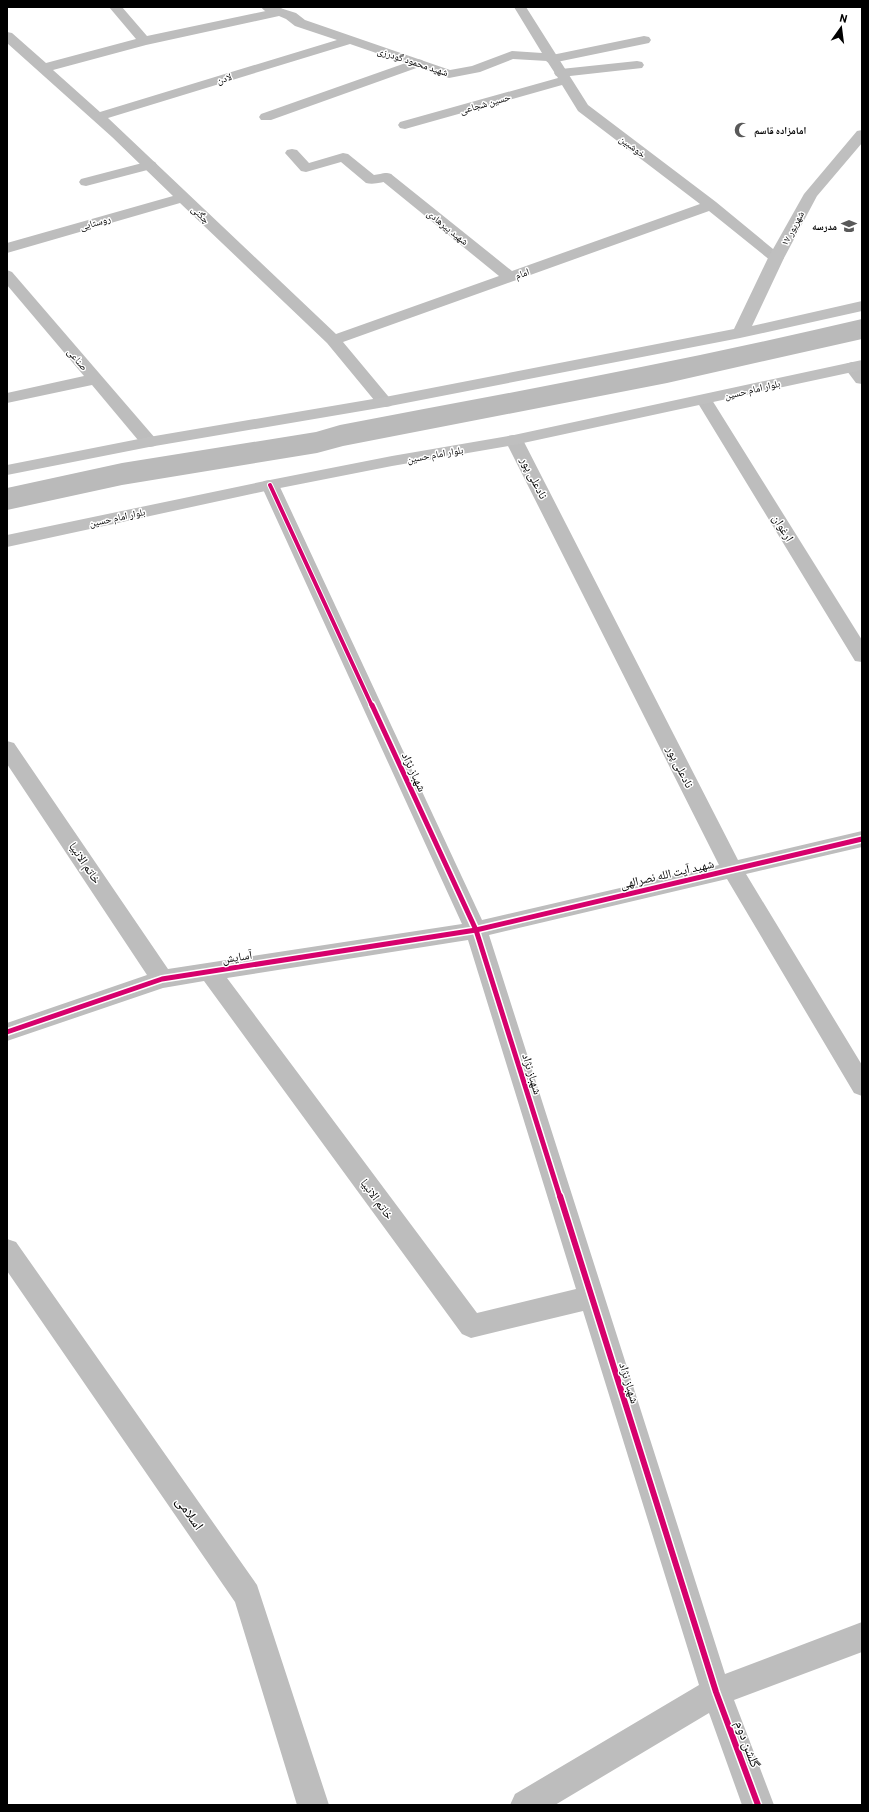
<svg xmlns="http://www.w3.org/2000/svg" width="869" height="1812" viewBox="0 0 869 1812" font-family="Barlow,'Noto Naskh Arabic',sans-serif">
<rect width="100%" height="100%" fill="#fff"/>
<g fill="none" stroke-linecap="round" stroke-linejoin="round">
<path fill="#bababa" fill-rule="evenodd" d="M862,319V339L667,383L343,446L317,453L122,485L7,510V488L122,463L316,432L340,425C515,392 689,360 862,319Z"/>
<g fill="#bdbdbd" fill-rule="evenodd">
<path d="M261,7C269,7 281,5 286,12L285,15C277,17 265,13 261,7Z"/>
<path d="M644,36L649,37L651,40L649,43L552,63L547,62L545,59L547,56L552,55Z"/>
<path d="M417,59L422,60L424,63L422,66L271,120H261L259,117L261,114Z"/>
<path d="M637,61L642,62L644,65L642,68L561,77L556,76L554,73L556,70L561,69Z"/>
<path d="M292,149L297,150L309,163L343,153L348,154L374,175L386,173L391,174L393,177L391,180C383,182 374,185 366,183L341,162L306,172L301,171L285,153L287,150Z"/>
<path d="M150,161L155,162L157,165L155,168L86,186L81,185L79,182L81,179Z"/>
<path d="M704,395L710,396L712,400L862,640V662L855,661L696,400L698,396Z"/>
</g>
<g fill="#bdbdbd" fill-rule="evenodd">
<path d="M109,7H122L147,36L280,8L296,13L305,20L450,70L472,66L512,51L542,53L514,7H526L588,105L716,202L784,258L781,261L776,263L771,261L709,211L343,342L393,402L391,406L385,407L379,406L327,343L180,203L7,253V243L173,196L112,137L7,43V32L12,33L46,63L136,39ZM279,16L286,19L295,26L337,40L100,112L53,70L146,45ZM350,44L449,78L480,72L513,59L547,61L558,78L400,122L398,125L400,128L405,129L562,85L578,111L700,204L512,271L391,174L386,173L381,174L379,177L381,180L499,276L336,334L108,118Z"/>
<path d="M7,270L12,272L155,438L158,442L155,446L149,447L143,446L92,385L7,403V393L84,376L7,285Z"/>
<path d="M852,362C864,365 862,374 862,384L856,383L844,367L846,364Z"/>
<path d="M514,435L520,436L523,440L738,860L862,831V847L746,874L862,1065V1096L854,1093L727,879L489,935L725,1674L862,1622V1652L734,1700L774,1805H742L709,1713L555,1805H510L515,1794L699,1685L583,1311L471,1338L462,1334L204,981L163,988L7,1041V1023L147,975L7,764V741L14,743L168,969L462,924L261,485L264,481L270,480L276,481L279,485L482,920L719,865L505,440L508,436ZM468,940L576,1289L477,1313L227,978Z"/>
<path d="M7,1239L16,1242L257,1585L329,1805H297L235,1602L7,1271Z"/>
</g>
<g fill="#bfbfbf" fill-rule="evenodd">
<path d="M862,130V143L817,196L784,258L752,326L862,301V311L740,338L385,407L149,447L7,475V465L149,437L385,397L734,329L768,258L804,194L857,131Z"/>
<path d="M862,360V370L514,445L392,466L270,490L7,547V535L270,480L392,456L514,435Z"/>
</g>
<defs>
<path id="cycleway-far2" d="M270,485L372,706"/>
<g id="cycleway-far1">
<path d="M372,705L476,930L560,1197"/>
<path d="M7,1032L162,979L476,930L862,839"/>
</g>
<path id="cycleway" d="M560,1196L716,1692L758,1805"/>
</defs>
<use href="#cycleway-far2" stroke="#fff" stroke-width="6"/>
<use href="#cycleway-far1" stroke="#fff" stroke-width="8"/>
<use href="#cycleway" stroke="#fff" stroke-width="9"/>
<use href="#cycleway-far2" stroke="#d6006c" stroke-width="4"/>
<use href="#cycleway-far1" stroke="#d6006c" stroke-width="5"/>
<use href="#cycleway" stroke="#d6006c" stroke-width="6"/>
</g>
<defs>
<symbol id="mosque-bare" viewBox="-9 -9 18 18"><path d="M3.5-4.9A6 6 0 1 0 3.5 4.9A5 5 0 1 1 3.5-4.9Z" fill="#595959" stroke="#fff" stroke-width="2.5" paint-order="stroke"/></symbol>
<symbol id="school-bare" viewBox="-9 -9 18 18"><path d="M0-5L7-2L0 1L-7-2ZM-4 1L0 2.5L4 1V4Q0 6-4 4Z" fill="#595959" stroke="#fff" stroke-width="2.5" paint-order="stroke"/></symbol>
</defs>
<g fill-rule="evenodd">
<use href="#mosque-bare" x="731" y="119" width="22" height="22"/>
<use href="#school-bare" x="838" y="215" width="22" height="22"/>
</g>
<g text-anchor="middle" stroke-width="3" stroke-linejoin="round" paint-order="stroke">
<g font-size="10" fill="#000" stroke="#fff">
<text transform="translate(413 61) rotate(18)" y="4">شهید محمود گودرزی</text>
<text transform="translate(224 78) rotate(-17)" y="4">لادن</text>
<text transform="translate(485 103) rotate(-16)" y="4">حسین شجاعی</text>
<text transform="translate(633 146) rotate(37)" y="4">خوشبین</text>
<text transform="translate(201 214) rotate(44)" y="4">چگنی</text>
<text transform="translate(95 222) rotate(-16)" y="4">روستایی</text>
<text transform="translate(448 227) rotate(39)" y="4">شهید پیرهادی</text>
<text transform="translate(792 228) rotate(-62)" y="4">۱۷ شهریور</text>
<text transform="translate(522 273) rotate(-20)" y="4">امام</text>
<text transform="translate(78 359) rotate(50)" y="4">صناعی</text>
<text transform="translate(752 389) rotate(-13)" y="4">بلوار امام حسین</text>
<text transform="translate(435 454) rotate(-10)" y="4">بلوار امام حسین</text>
<text transform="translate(117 517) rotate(-12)" y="4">بلوار امام حسین</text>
</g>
<g font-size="10" font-weight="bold" fill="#000" stroke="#fff" text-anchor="start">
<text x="754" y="134">امامزاده قاسم</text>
<text x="837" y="230" text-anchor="end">مدرسه</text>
</g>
<g font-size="12" fill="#000" stroke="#fff">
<text transform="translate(534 478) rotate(63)" y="4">نادعلی پور</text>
<text transform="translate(783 528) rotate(58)" y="4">ارغوان</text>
<text transform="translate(680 767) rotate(63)" y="4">نادعلی پور</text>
<text transform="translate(414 772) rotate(65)" y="4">شهباز نژاد</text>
<text transform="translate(85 863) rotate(56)" y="4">خاتم الانبیا</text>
<text transform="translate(667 874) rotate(-13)" y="4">شهید آیت الله نصرالهی</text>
<text transform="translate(237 957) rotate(-9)" y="4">آسایش</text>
<text transform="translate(532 1074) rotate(73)" y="4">شهباز نژاد</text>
<text transform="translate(377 1199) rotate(54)" y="4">خاتم الانبیا</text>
<text transform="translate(629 1383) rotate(73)" y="4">شهباز نژاد</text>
</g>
<g font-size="14" fill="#000" stroke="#fff">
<text transform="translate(190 1513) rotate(55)" y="5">اسلامی</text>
<text transform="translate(748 1744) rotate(70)" y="5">گلشن دوم</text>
</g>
</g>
<rect width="869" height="1812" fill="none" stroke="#000000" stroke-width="16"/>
<g transform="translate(841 28) rotate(14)" stroke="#ffffff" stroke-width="3" paint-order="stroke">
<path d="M0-3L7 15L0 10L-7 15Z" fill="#000000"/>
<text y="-6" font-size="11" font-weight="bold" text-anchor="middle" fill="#000000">N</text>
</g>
</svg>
